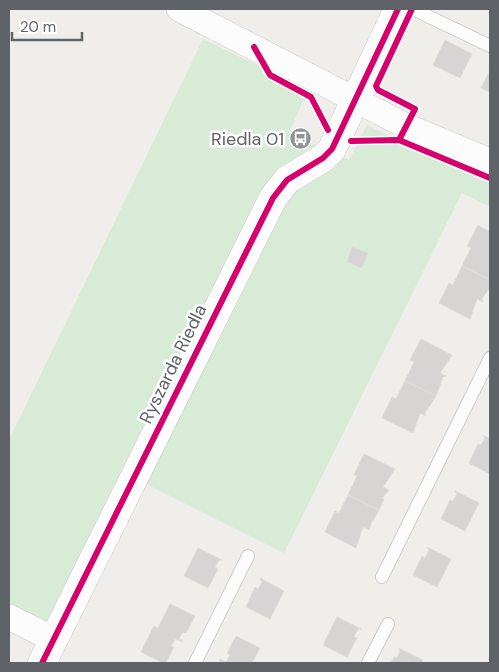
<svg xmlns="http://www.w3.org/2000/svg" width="499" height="672" viewBox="0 0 499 672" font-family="'DM Sans',sans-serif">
<rect width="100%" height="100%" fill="#efeeea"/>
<path fill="#d8ebd6" d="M203,39L308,90L289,133L349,160L367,125L490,184V207L462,193L284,553L126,474L50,625L9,604V440Z"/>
<g fill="#d6d5d3" stroke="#deddd9">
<path d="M445,40L472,54L460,78L433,65Z"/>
<path d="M490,70V92L481,88Z"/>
<path d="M478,225L490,232V280L462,266L471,248L467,246Z"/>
<path d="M352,247L368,253L362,268L347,262Z"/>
<path d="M462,266L490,280V287L482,299L483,302L477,299L470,319L439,303L449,283L453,285Z"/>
<path d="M421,339L452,355L440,373L446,376L443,377L436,396L405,381L414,362L410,360Z"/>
<path d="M405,381L436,396L425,413L426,416L420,413L413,433L382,418L392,397L396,399Z"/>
<path d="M483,435L490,439V474L469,463L478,444L481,445L485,438Z"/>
<path d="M364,454L395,469L383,487L389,490L382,498L384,499L379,510L348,495L357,476L354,475Z"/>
<path d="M455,491L479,503L465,531L441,519L450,500L453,501L457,494Z"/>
<path d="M348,495L379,510L373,521L372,520L369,530L363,527L356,548L325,532L335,511L339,513Z"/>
<path d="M427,547L451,559L437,587L413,575L422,556L425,558L429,550Z"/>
<path d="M198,548L222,560H219L215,567L218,569L208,588L184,576Z"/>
<path d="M260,578L284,591L270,619L246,607L255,587L258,589L262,582Z"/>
<path d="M170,604L195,616L186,633L183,632L179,639L182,640V642L175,639L171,646L174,647L166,663H163L141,652L154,626L158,628Z"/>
<path d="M337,617L361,629H358L354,637L357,638L347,657L323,645Z"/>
<path d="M236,636L260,648L252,663H221L219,660L220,659L226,662L230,655L227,653Z"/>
<path d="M398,648L423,660L421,663H391L394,657L397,658L400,651Z"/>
</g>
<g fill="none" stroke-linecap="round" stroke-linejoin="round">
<defs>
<g id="lane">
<path d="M413,9L490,46"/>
<path d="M382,577L490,358"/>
<path d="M195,663L248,556"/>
<path d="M368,663L388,624"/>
</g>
<g id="street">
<path d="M179,9L406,126L490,161"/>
<path d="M9,617L53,639"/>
</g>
<path id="secondary" d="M42,663L273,198L287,180L323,158L332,149L398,9"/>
</defs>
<use href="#lane" stroke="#cbcccc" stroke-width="14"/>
<use href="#street" stroke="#cbcccc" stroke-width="26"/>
<use href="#secondary" stroke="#cacacb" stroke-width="29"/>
<use href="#lane" stroke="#fdfcfc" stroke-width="12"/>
<use href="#street" stroke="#fdfcfc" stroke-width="25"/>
<use href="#secondary" stroke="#fdfcfc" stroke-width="28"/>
<defs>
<g id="cycleway">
<path d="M254,47L270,75L311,97L328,130"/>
<path d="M399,140L415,109L378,90L376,86L412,9"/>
<path d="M351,141L399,140L490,178"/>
<path d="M42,663L273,198L287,180L323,158L332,149L398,9"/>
</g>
</defs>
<use href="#cycleway" stroke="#fff" stroke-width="9"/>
<use href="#cycleway" stroke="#d6006c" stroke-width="6"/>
</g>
<defs>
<symbol id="bus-disc" viewBox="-11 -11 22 22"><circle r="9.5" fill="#919496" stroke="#fff"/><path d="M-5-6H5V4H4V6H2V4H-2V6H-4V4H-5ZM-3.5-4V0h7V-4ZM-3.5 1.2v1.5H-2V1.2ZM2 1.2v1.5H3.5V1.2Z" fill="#fff"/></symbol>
</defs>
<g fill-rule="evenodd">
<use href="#bus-disc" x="288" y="126" width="25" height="25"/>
</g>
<g text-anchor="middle" stroke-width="5" stroke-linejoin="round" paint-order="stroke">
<g font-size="18" fill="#5f6368" stroke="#fff" text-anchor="end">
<text x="284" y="145">Riedla 01</text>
</g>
<g font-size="18" fill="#5f6368" stroke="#fff">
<text transform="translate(173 364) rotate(-64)" y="6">Ryszarda Riedla</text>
</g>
</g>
<rect width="499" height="672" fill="none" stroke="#5f6368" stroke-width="20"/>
<path d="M12 32v8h70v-8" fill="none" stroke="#5f6368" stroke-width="2.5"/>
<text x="20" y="32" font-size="15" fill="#5f6368" stroke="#ffffff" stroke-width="4" paint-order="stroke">20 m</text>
</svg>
